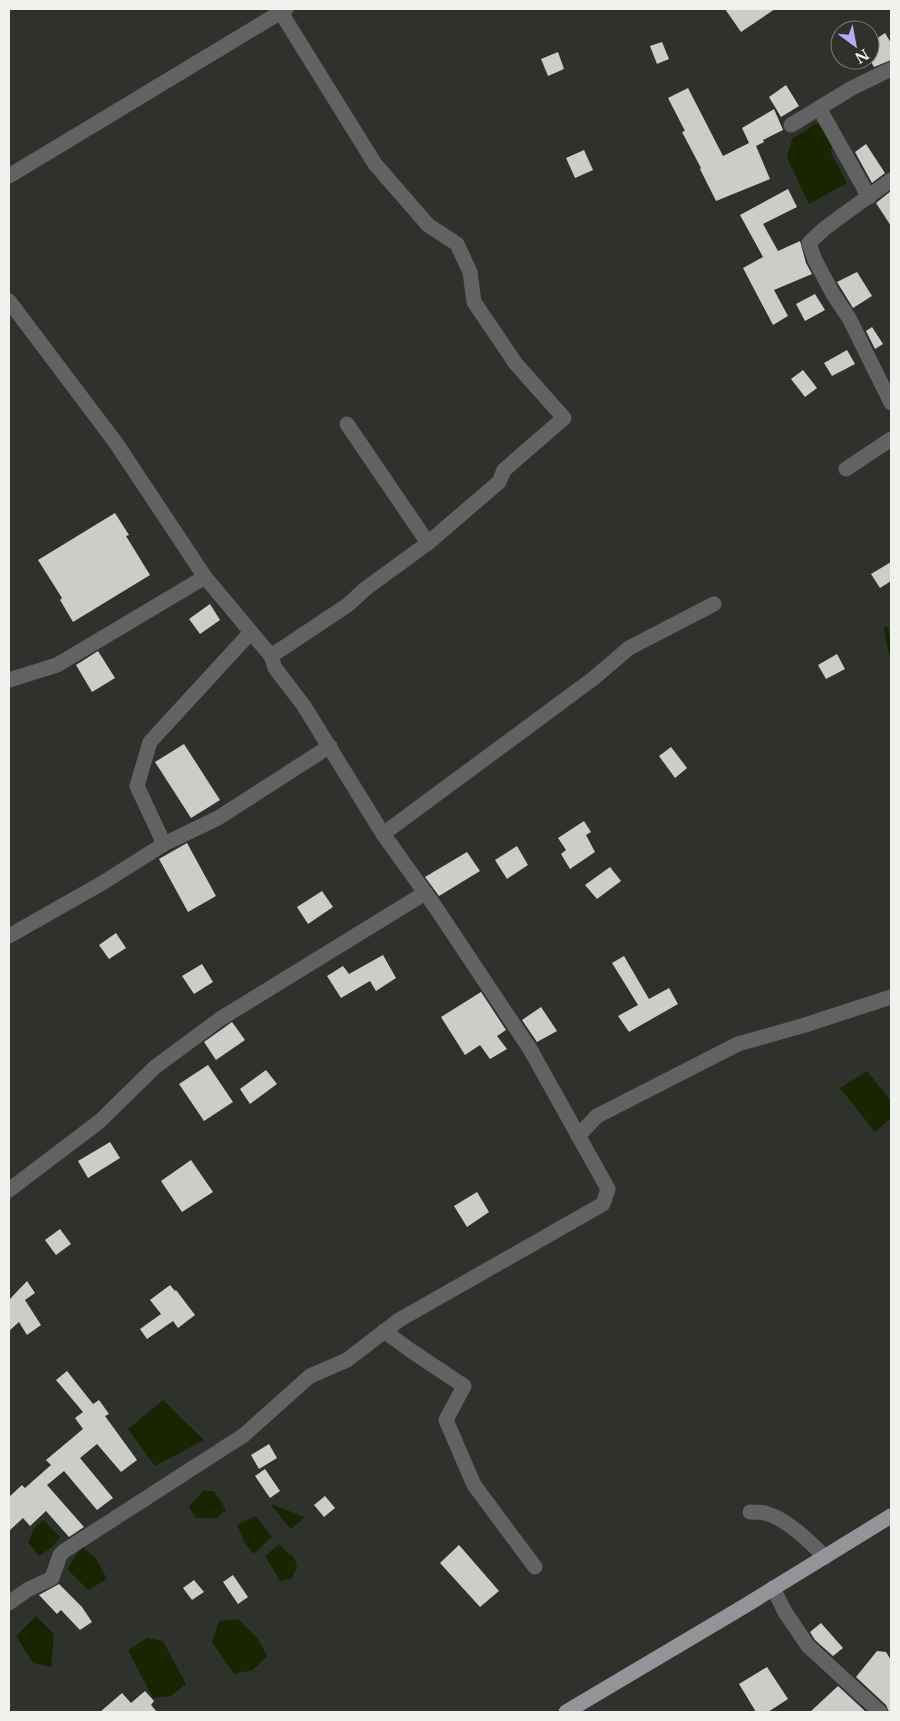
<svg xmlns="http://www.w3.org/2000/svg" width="900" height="1721" viewBox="0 0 900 1721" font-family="'Libre Baskerville',serif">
<rect width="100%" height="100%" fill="#2f312c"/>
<g fill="#182500">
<path d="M817,123L833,141L831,153L847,183L809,204L787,158L792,139Z"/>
<path d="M867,1071L891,1101V1118L875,1132L840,1088Z"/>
<path d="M163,1400L204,1440L155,1466L128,1429Z"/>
<path d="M203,1491H214L226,1510L217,1518H196L189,1507Z"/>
<path d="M270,1504L305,1517L291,1529Z"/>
<path d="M256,1516L272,1537L253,1554L244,1541L237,1525Z"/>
<path d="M43,1520L60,1537L52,1547L39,1556L28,1542L34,1529Z"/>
<path d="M279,1544L286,1552L294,1557L297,1567L291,1579L280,1581L265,1556Z"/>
<path d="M82,1547L95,1557L107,1579L88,1590L67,1569Z"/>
<path d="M36,1616L54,1634L51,1667L33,1663L16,1636Z"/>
<path d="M238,1619L258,1639L267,1656L253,1670L234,1674L212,1642L219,1621Z"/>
<path d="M147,1638L163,1641L186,1684L171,1696L153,1698L128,1650Z"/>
</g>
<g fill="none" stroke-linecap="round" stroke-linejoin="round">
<path stroke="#182500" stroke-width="4.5" d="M886,629L891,654"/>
</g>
<g fill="#cbcec8">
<path d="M725,9H775L741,32Z"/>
<path d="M885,33L891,43V60L874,67L870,60V43Z"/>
<path d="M662,42L669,59L657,64L650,46Z"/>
<path d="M558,52L564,69L548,76L541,59Z"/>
<path d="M786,85L799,106L781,117L769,97Z"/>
<path d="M688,88L723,156L749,143L742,128L774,109L783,130L763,140L764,142L756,146L770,179L716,201L700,169L701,168L682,132L685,131L668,98Z"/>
<path d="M866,144L885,173L872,183L855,152Z"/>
<path d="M584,150L593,170L575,178L566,158Z"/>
<path d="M788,189L797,207L763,224L778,251L800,241L806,263L812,274L774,290L788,316L773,325L743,268L763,257L740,215Z"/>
<path d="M891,191V226L876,203Z"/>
<path d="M857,272L872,296L853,308L837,282Z"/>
<path d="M815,294L825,310L805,321L796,304Z"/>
<path d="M872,327L883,344L875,349L866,331Z"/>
<path d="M847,350L855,364L832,376L824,363Z"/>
<path d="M803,370L817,388L805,397L791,379Z"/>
<path d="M115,513L129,535L126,536L150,575L73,622L60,600L62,598L38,560Z"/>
<path d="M891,562V581L880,588L871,574Z"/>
<path d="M210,604L220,620L200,634L189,619Z"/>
<path d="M98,651L115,678L92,692L76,665Z"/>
<path d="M837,654L845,669L826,679L818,665Z"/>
<path d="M184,744L220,800L191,818L155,762Z"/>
<path d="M671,747L687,768L675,778L659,756Z"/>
<path d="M584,821L591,832L586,835L595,852L570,869L561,854L566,850L558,838Z"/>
<path d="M187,843L216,896L188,912L159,859Z"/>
<path d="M517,846L528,865L507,879L495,860Z"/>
<path d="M467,852L480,871L439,896L425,877Z"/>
<path d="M610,867L621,881L597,899L585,885Z"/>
<path d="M322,891L333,907L308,924L297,907Z"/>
<path d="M116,933L126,948L109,959L99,945Z"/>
<path d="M383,955L396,978L376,991L370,981L341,998L327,976L343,966L349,974Z"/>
<path d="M624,956L649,999L669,988L678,1004L629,1032L618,1016L638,1005L612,963Z"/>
<path d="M202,964L213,982L194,994L182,976Z"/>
<path d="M481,992L506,1030L497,1036L507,1049L490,1059L480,1045L465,1055L441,1017Z"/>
<path d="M541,1007L557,1031L537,1042L522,1020Z"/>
<path d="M232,1022L245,1040L216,1060L204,1042Z"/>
<path d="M208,1065L233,1102L204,1121L179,1084Z"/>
<path d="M266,1070L277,1084L250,1104L240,1089Z"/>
<path d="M110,1142L120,1158L88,1178L78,1161Z"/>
<path d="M191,1160L213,1192L182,1212L161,1181Z"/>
<path d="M477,1192L489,1212L467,1227L454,1206Z"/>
<path d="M60,1229L71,1244L56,1255L45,1240Z"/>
<path d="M27,1281L35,1293L25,1300L41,1325L27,1335L19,1322L9,1331V1300Z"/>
<path d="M170,1285L175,1291L176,1290L195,1315L178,1328L173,1321L147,1339L140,1329L161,1314L150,1300Z"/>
<path d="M67,1371L93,1404L99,1400L109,1414L105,1416L137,1460L121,1472L97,1444L80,1458L113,1498L97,1510L64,1471L47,1485L84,1527L69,1537L46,1511L30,1526L23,1518L9,1531V1497L22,1485L25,1488L51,1465L46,1460L83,1429L75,1418L83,1412L56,1380Z"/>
<path d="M269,1444L277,1458L259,1469L251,1455Z"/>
<path d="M265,1469L280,1491L270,1498L255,1476Z"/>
<path d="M325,1496L335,1508L324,1517L314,1505Z"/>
<path d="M459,1545L499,1591L480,1607L440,1563Z"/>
<path d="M233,1575L248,1597L238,1604L223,1582Z"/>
<path d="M194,1580L204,1592L192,1600L183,1588Z"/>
<path d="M59,1584L82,1607L92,1622L80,1630L61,1610L57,1614L39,1595Z"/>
<path d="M821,1623L843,1648L833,1656L815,1640L810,1632Z"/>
<path d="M877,1651L886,1652L891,1660V1712H889L886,1705L856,1677Z"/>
<path d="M767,1667L788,1699L768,1712H756L739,1684Z"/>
<path d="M838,1686L866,1712H810Z"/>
<path d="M145,1691L154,1701L151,1705L157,1712H100L122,1693L131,1703Z"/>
</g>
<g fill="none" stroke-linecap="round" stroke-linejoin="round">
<g stroke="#626264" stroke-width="15">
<path d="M819,108L869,197"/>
<path d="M791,125L852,88L891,69"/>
<path d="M9,176L286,9"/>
<path d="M891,180L825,228L809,243L815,260L833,294L849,318L891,403"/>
<path d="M9,301L116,443L205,577L271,656L275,668L304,706L383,834L434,905L530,1049L608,1189L603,1204L399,1320L347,1360L310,1376L244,1435L64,1551L60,1555L52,1578L27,1590L9,1603"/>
<path d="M347,424L428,543"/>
<path d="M846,469L891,439"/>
<path d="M271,656L349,604L365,589L428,543L499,482L504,470L564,418L516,364L474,302L470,272L457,244L428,225L375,164L280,11"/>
<path d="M9,680L57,665L205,577"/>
<path d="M383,834L594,678L629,648L714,604"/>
<path d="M164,844L137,786L150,742L251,632"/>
<path d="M9,936L104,882L164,844L218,818L330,746"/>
<path d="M578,1136L597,1116L738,1044L805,1025L891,997"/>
<path d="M9,1190L100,1121L155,1067L220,1019L425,893"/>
<path d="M384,1331L410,1350L464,1386L446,1420L474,1485L535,1567"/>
<path d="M750,1512C755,1512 761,1512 765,1513C786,1518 811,1543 825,1557"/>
<path d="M773,1588L785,1612L808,1646L880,1712"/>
</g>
<path stroke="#939398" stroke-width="15" d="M566,1712L743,1607L891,1516"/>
</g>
<rect width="900" height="1721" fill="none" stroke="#f0f2ee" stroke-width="20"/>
<g transform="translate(855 45) rotate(148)"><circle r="24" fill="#2f312c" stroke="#7c7e7a"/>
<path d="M0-4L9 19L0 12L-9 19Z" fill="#b8abf7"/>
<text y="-8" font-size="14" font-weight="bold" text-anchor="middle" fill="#f0f2ee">N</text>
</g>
</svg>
